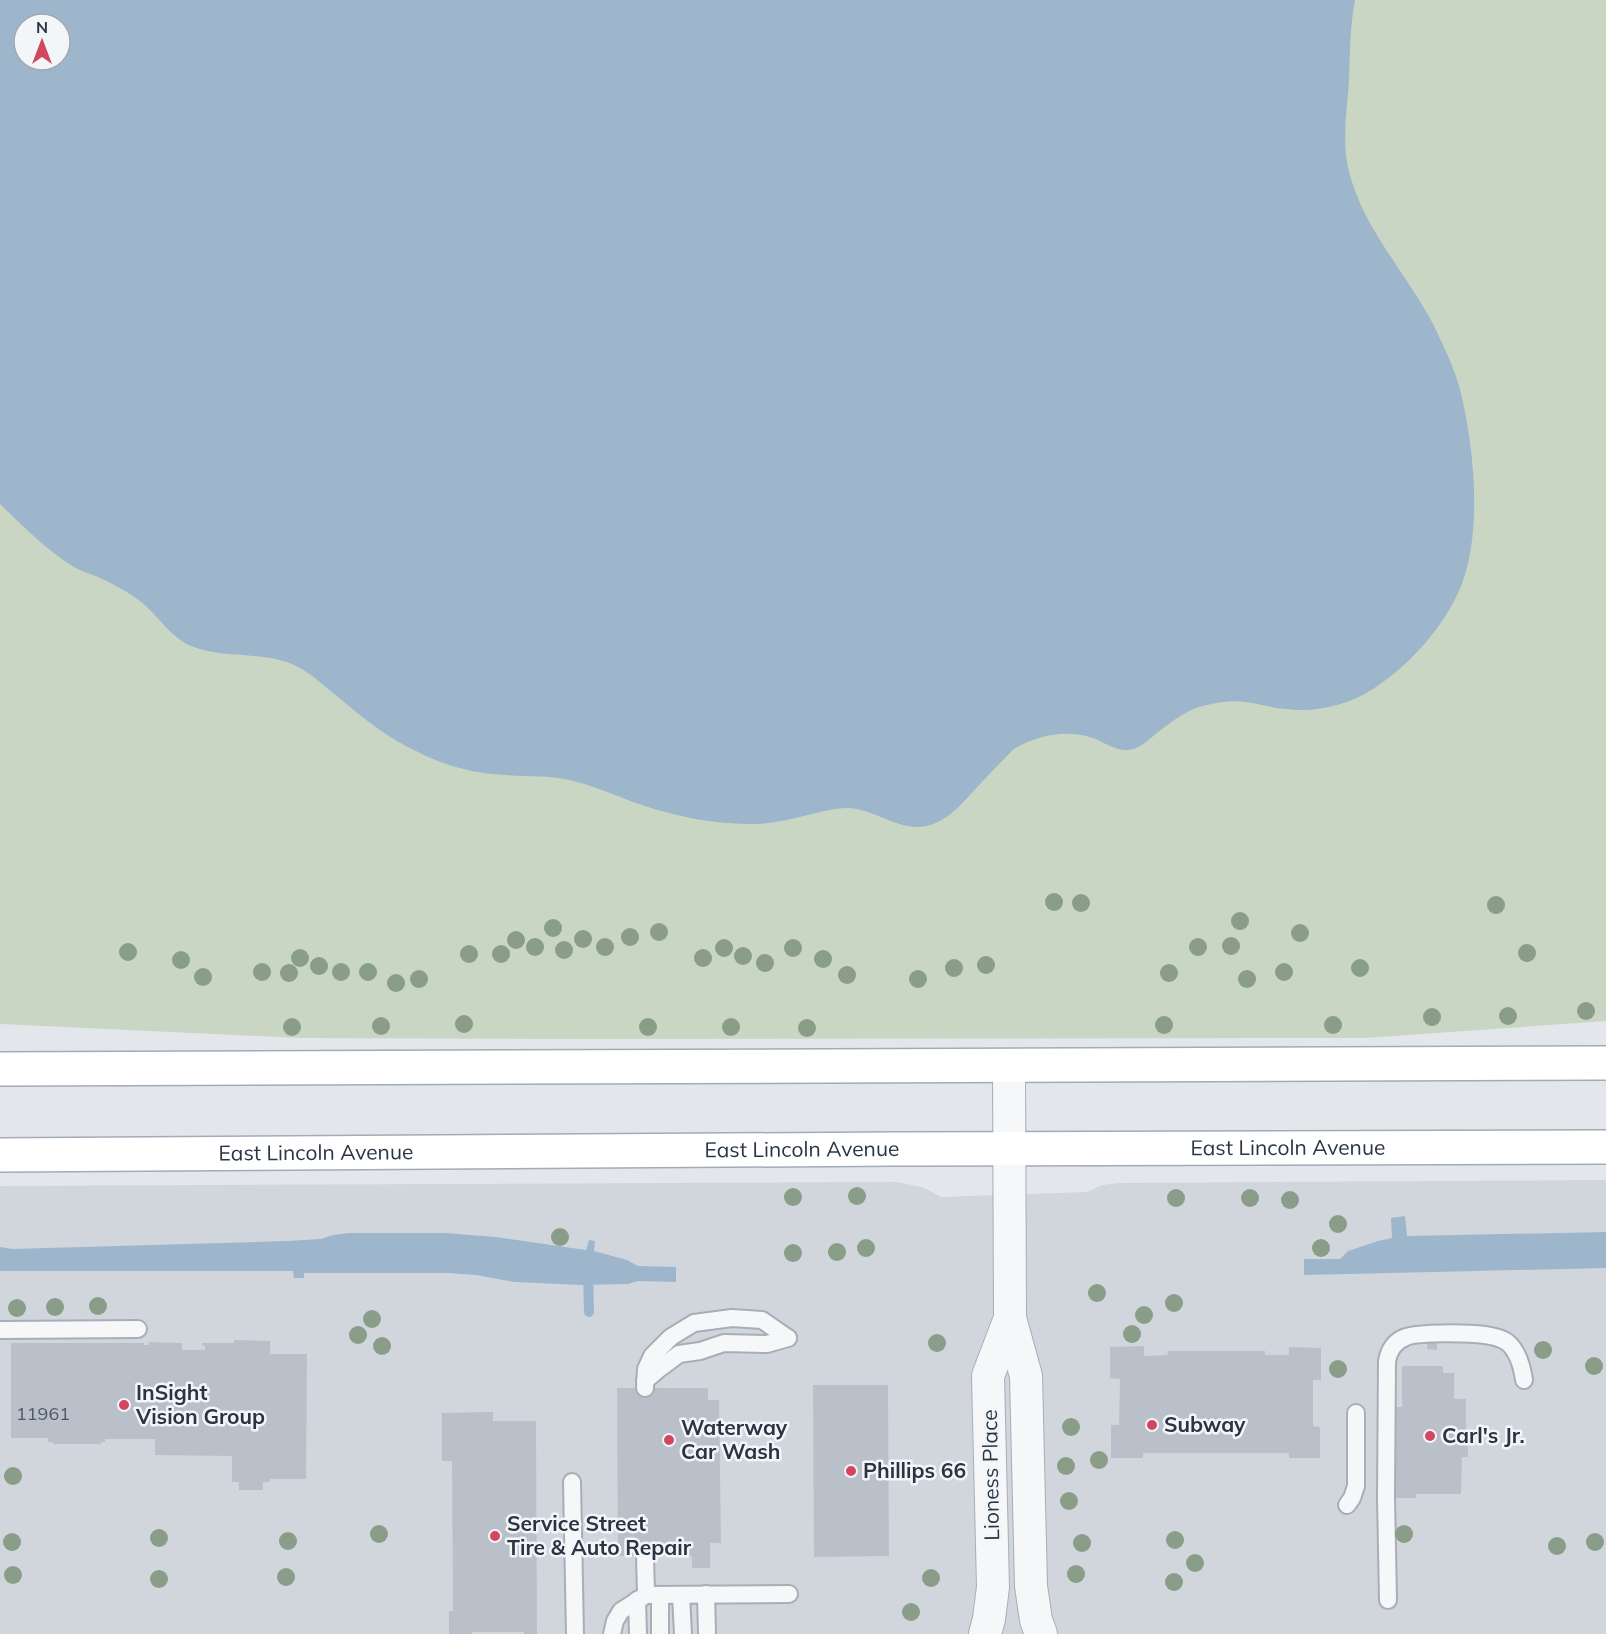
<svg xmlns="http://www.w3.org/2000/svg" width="1606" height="1634" viewBox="0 0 1606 1634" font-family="Mulish,sans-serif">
<rect width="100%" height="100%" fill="#e3e7eb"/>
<path fill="#d1d6dd" d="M1606,1180V1634H0V1186L896,1182L922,1187L941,1197L1087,1192L1102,1185L1119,1183Z"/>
<path fill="#c9d6c4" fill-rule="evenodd" d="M0,0H1606V1021L1365,1038L588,1039L300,1038L0,1024ZM24,24H60V60H24Z"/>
<g fill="#9eb6cc" fill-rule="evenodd">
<path d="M0,0H1355C1350,26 1350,53 1349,80C1347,117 1340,145 1352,182C1369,236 1411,279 1436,330C1445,349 1454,368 1460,389C1474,446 1483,531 1461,586C1445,626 1409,666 1373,689C1348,705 1316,713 1286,709C1272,708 1260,704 1246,702C1234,700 1219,702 1207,705C1189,708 1171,722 1157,733C1148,740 1140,749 1128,750C1117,751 1106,744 1096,739C1069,729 1039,734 1014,749C1003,760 992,771 982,782C967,797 952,819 930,825C901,834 875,808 847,808C833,808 821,812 808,815C788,820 766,825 745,824C710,823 673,816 639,804C616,796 593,785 569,780C548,775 527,777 506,775C476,774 445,766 418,752C389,739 363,718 338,697C323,685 310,672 292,664C260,651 223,659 191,646C170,637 157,614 140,601C128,592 113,584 100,578C92,574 82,572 74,567C46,550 24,527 0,504ZM24,24H60V60H24Z"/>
<path d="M1405,1216L1407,1236L1606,1232V1268L1304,1275V1259H1340L1348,1251L1378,1241L1392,1238L1391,1218Z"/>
<path d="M349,1233H445L496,1237L586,1250L589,1240L595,1241L594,1251L627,1260L638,1266L676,1267V1282L638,1281L628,1284L581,1285L514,1282L476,1275L447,1273H304V1278H294L293,1271H0V1247L12,1249L287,1241L321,1239L333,1235Z"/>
</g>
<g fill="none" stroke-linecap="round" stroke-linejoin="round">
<path stroke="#9eb6cc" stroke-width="10" d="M588,1272L589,1312"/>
</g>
<g fill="#bac0c9">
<path d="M1427,1339H1437V1350L1427,1349Z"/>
<path d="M234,1340L270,1341V1354H307L306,1479H270V1482H263V1490H239V1482H232V1456L155,1455V1439H105V1442H101V1444H53V1442H48V1438H11V1343H144V1345H149V1342L182,1343V1350H205V1346L202,1345V1343H234Z"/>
<path d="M1144,1346V1356L1168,1355L1167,1351H1265V1355H1289V1347L1321,1348V1380H1313V1426L1320,1427V1458H1289V1453H1143V1458H1111V1425H1119L1120,1379L1110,1378V1347Z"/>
<path d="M1402,1366H1443V1373H1454V1399H1466V1429H1468V1457H1462L1461,1494H1416V1498H1392V1472H1396V1442H1392L1393,1416H1396V1407H1402Z"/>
<path d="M813,1385H888L889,1556L814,1557Z"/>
<path d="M617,1388H708V1400H719L721,1543H710V1568H692V1556H618Z"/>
<path d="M493,1412V1421H536L537,1634H524V1632H472V1634H449V1611H453L452,1461H442V1413Z"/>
</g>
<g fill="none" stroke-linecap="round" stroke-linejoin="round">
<defs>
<g id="lane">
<path d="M0,1330L138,1329"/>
<path d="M645,1381L659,1369L679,1354L700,1351L724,1343L767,1344L788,1338"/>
<path d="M645,1388L646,1369L652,1356L671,1337L694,1323L732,1318L762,1320L788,1338"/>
<path d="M572,1482L575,1634"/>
<path d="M1347,1505L1352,1498L1356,1486V1413"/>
<path d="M645,1556L646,1595"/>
<path d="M706,1594L707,1634"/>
<path d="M660,1595V1634"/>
<path d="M681,1595L683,1634"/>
<path d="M637,1600L638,1634"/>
<path d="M1388,1600L1386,1497L1387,1361C1389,1350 1395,1341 1406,1337C1419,1332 1470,1333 1485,1335C1492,1336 1501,1338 1507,1342C1518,1351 1522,1366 1524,1380"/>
<path d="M612,1634L615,1621L621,1611L646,1595L789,1594"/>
</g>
<g id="street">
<path d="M1009,1065L1010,1318L1026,1376L1031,1586L1036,1620L1041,1634"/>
<path d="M985,1634L989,1619L993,1587L988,1376L1010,1318"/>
</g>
<g id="primary">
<path d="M0,1069L1606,1063"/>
<path id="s1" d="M0,1155L894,1149L1606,1147"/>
</g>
</defs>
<use href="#lane" stroke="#a8aeb6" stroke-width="20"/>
<use href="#street" stroke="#a8aeb6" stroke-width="34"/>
<use href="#primary" stroke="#a2abb8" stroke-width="36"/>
<use href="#lane" stroke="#f6f7f9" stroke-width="16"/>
<use href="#street" stroke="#f6f7f9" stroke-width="32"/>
<use href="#primary" stroke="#fff" stroke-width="33"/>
</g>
<g fill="#899d88">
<circle cx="1054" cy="902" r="9"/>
<circle cx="1081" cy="903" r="9"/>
<circle cx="1496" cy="905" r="9"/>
<circle cx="1240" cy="921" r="9"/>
<circle cx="553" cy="928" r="9"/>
<circle cx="659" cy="932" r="9"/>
<circle cx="1300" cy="933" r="9"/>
<circle cx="630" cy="937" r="9"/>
<circle cx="583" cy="939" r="9"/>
<circle cx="516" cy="940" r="9"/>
<circle cx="1231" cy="946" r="9"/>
<circle cx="535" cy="947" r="9"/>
<circle cx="605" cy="947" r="9"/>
<circle cx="1198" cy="947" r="9"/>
<circle cx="724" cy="948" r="9"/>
<circle cx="793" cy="948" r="9"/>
<circle cx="564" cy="950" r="9"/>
<circle cx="128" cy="952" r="9"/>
<circle cx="1527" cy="953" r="9"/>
<circle cx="469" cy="954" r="9"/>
<circle cx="501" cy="954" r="9"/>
<circle cx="743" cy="956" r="9"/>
<circle cx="300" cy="958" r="9"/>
<circle cx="703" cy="958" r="9"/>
<circle cx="823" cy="959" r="9"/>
<circle cx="181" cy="960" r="9"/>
<circle cx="765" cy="963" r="9"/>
<circle cx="986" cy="965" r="9"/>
<circle cx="319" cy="966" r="9"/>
<circle cx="954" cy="968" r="9"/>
<circle cx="1360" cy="968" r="9"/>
<circle cx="262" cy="972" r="9"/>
<circle cx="341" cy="972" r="9"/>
<circle cx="368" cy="972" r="9"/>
<circle cx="1284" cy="972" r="9"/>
<circle cx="289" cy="973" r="9"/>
<circle cx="1169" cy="973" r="9"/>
<circle cx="847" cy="975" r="9"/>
<circle cx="203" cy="977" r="9"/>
<circle cx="419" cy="979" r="9"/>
<circle cx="918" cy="979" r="9"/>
<circle cx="1247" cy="979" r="9"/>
<circle cx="396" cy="983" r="9"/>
<circle cx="1586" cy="1011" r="9"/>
<circle cx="1508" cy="1016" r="9"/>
<circle cx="1432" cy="1017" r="9"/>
<circle cx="464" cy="1024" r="9"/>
<circle cx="1164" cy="1025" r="9"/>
<circle cx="1333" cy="1025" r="9"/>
<circle cx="381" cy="1026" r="9"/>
<circle cx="292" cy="1027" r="9"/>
<circle cx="648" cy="1027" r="9"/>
<circle cx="731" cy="1027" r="9"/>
<circle cx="807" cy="1028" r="9"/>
<circle cx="857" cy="1196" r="9"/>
<circle cx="793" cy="1197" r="9"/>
<circle cx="1176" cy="1198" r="9"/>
<circle cx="1250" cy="1198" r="9"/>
<circle cx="1290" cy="1200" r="9"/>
<circle cx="1338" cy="1224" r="9"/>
<circle cx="560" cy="1237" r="9"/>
<circle cx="866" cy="1248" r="9"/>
<circle cx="1321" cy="1248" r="9"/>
<circle cx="837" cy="1252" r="9"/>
<circle cx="793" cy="1253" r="9"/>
<circle cx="1097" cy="1293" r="9"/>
<circle cx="1174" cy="1303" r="9"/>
<circle cx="98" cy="1306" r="9"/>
<circle cx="55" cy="1307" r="9"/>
<circle cx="17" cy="1308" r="9"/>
<circle cx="1144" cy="1315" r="9"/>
<circle cx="372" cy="1319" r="9"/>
<circle cx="1132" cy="1334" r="9"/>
<circle cx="358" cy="1335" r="9"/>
<circle cx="937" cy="1343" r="9"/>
<circle cx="382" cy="1346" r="9"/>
<circle cx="1543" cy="1350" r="9"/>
<circle cx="1594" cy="1366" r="9"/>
<circle cx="1338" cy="1369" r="9"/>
<circle cx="1071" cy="1427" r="9"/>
<circle cx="1099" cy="1460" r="9"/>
<circle cx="1066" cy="1466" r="9"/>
<circle cx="13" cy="1476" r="9"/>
<circle cx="1069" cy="1501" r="9"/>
<circle cx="379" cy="1534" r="9"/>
<circle cx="1404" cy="1534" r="9"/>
<circle cx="159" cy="1538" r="9"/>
<circle cx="1175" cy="1540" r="9"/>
<circle cx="288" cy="1541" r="9"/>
<circle cx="12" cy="1542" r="9"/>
<circle cx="1595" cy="1542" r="9"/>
<circle cx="1082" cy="1543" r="9"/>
<circle cx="1557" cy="1546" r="9"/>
<circle cx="1195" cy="1563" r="9"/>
<circle cx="1076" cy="1574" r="9"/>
<circle cx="13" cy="1575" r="9"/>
<circle cx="286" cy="1577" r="9"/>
<circle cx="931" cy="1578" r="9"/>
<circle cx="159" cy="1579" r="9"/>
<circle cx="1174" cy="1582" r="9"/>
<circle cx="911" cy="1612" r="9"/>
</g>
<g fill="#d24760" stroke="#f3f6f9" stroke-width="2">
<circle cx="124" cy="1405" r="6"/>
<circle cx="1152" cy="1425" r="6"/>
<circle cx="1430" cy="1436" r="6"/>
<circle cx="669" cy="1440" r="6"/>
<circle cx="851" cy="1471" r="6"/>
<circle cx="495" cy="1536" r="6"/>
</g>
<g text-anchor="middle" stroke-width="5" stroke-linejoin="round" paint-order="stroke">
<g font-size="18" fill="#4e5865">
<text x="43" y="1420">11961</text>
</g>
<g font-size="21" fill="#2a3544" stroke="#f3f6f9">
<text dy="7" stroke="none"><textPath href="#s1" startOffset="1288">East Lincoln Avenue</textPath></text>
<text dy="7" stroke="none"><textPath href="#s1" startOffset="802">East Lincoln Avenue</textPath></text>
<text dy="7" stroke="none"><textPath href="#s1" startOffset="316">East Lincoln Avenue</textPath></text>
<text transform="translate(991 1475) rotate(-91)" y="7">Lioness Place</text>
</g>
<g font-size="21" font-weight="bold" fill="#2a3544" stroke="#f3f6f9" text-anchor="start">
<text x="136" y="1400">InSight<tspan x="136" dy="24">Vision Group</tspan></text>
<text x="1164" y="1432">Subway</text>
<text x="681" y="1435">Waterway<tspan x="681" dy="24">Car Wash</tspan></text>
<text x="1442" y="1443">Carl's Jr.</text>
<text x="863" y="1478">Phillips 66</text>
<text x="507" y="1531">Service Street<tspan x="507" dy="24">Tire &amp; Auto Repair</tspan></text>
</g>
</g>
<g transform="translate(42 42)"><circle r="28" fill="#f3f6f9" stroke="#a3a9b1" stroke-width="1.5"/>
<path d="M0-4.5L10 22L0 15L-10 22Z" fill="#d24760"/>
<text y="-9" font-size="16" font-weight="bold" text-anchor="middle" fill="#2a3544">N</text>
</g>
</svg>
